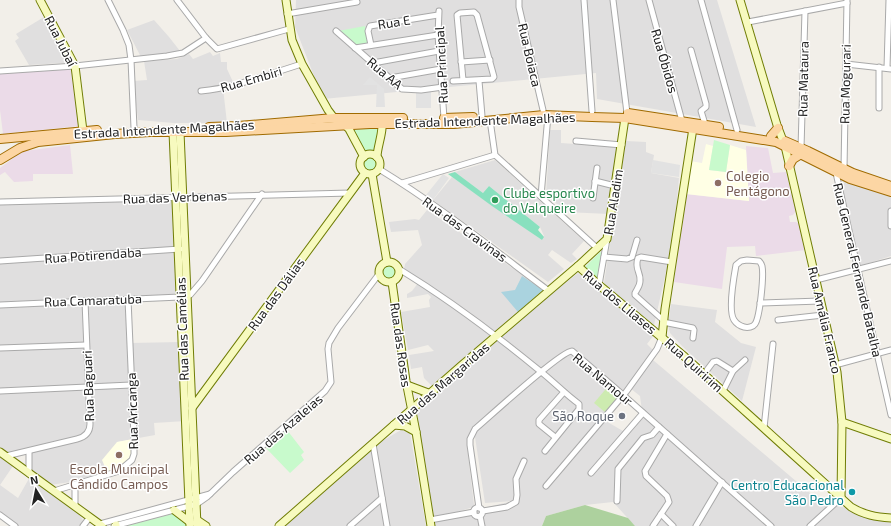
<svg xmlns="http://www.w3.org/2000/svg" width="891" height="526" viewBox="0 0 891 526" font-family="'Exo 2',sans-serif">
<rect width="100%" height="100%" fill="#f2efe9"/>
<g fill="#e0dfdf" fill-rule="evenodd">
<path d="M296,0H717L756,127L597,99L596,73L323,99L295,27Z"/>
<path d="M44,17L68,61L63,63L29,65L15,41L19,38L16,34Z"/>
<path d="M154,20L169,37L180,51L177,53L141,57L127,30Z"/>
<path d="M210,52L213,56L220,53L221,62H227V69L234,84L223,88L227,123H174L138,120L133,81L147,80L144,61L177,59L189,54L193,59Z"/>
<path d="M550,130H561V143L617,147L609,214L565,212L546,194Z"/>
<path d="M626,141L646,142V152L654,155L651,173L679,178L673,241L654,325L648,322L604,283Z"/>
<path d="M495,160L584,241L572,254L577,259L571,263L552,250L548,255L564,269L548,282L433,200L452,177L542,240L544,236L540,227L489,186L483,193L455,172Z"/>
<path d="M841,178L891,196V256L860,266L840,181Z"/>
<path d="M173,201L179,295L126,300L129,343L182,342L186,421L154,423L155,435L117,442L108,474L77,481L50,485L31,472L32,452L5,456L15,463L0,485L18,498L31,475L76,510L83,520L79,526H17L0,513V202Z"/>
<path d="M427,210L545,290L499,335L578,273L654,335L647,344L654,351L621,395L606,413L600,417L604,420L623,431L642,411L640,396L630,388L653,360L823,504L840,506L870,518L891,523V526H635L613,502L585,505L546,516L542,526H433L415,410L435,389L424,378L422,367L411,369L409,355L434,351L428,345L408,350L401,312L430,307L429,300L431,297L428,294L407,298V294L412,291L418,283L404,270L405,264L422,245L418,230L391,232L389,222L415,219L419,220ZM475,437L485,503L513,501L440,518L473,507L474,505L467,446Z"/>
<path d="M671,304L717,310L715,322L741,343L756,347L742,401L682,346L670,333L668,325Z"/>
<path d="M401,430L410,433L426,526H280L372,447Z"/>
</g>
<g fill="#ebdbe8">
<path d="M73,68L80,126L3,134L0,110V74Z"/>
<path d="M70,145L73,174H33V181L14,182L5,172L0,175V168L16,156L25,151Z"/>
<path d="M746,146L768,148L773,173L786,172L796,211L793,215L789,216L790,222H796L799,224L806,250L756,256L755,246L727,247L722,289L674,282L686,194L749,201Z"/>
</g>
<g fill="#ffffe5">
<path d="M706,144L713,146L709,170L726,172L730,145L746,150L749,201L686,194L690,161L702,163Z"/>
<path d="M133,439L132,453L130,457L119,468L108,474L102,460L117,442Z"/>
</g>
<path fill="#cdebb0" d="M610,384L624,397L606,413L594,403Z"/>
<path fill="#add19e" d="M585,505L628,518L635,526H542L546,516Z"/>
<g fill="#c8facc">
<path d="M365,26L369,44L355,47L338,31Z"/>
<path d="M380,125L375,151L377,162V168L369,172L364,169C363,165 363,163 364,159L352,128Z"/>
<path d="M714,140L730,145L726,172L709,170Z"/>
<path d="M600,252L602,253L597,278L596,279L585,268L586,266Z"/>
<circle cx="388" cy="272" r="9"/>
<path d="M287,430L304,452L301,455L304,460L290,473L266,448Z"/>
<path d="M175,513L188,524V526H126Z"/>
</g>
<path fill="#88e0be" d="M455,172L483,193L489,186L540,227L538,230L544,237L542,240L492,206L448,174Z"/>
<g fill="#e2e2e2">
<path d="M370,77L384,89L385,107H376L377,85H363Z"/>
<path d="M431,90V108H416V91Z"/>
<path d="M653,160L680,165L679,177L651,173Z"/>
<path d="M443,174L449,178L433,200L426,195Z"/>
</g>
<path fill="#aad3df" d="M522,276L543,290L518,312L501,292L515,290Z"/>
<g fill="none" stroke-linecap="round" stroke-linejoin="round">
<defs>
<g id="street">
<path d="M108,0L123,30L129,45L131,60L134,128"/>
<path d="M177,0L206,38L217,49L289,29"/>
<path d="M519,0V7L543,110"/>
<path d="M584,0L592,111"/>
<path d="M613,0L627,113"/>
<path d="M649,0L682,121"/>
<path d="M701,0L737,130"/>
<path d="M439,11L438,35L444,118"/>
<path d="M287,14L357,2"/>
<path d="M748,22L847,3"/>
<path d="M336,31L402,89L421,90L443,87"/>
<path d="M371,45L368,31L370,26L438,15"/>
<path d="M355,48L438,35"/>
<path d="M691,50L706,104V107L701,111L705,124"/>
<path d="M461,62L490,60"/>
<path d="M373,63L439,51"/>
<path d="M846,64L891,69"/>
<path d="M887,68L889,0"/>
<path d="M0,71L75,66L167,56L183,53L206,38"/>
<path d="M390,78L441,69"/>
<path d="M453,81L492,79L494,77L477,15L474,12L460,13L457,15L463,80"/>
<path d="M479,81L482,116"/>
<path d="M201,91C235,88 268,74 302,64"/>
<path d="M879,108V67"/>
<path d="M490,120L495,155L597,248"/>
<path d="M576,141L622,145"/>
<path d="M801,148L805,11"/>
<path d="M379,169C438,205 493,249 549,291"/>
<path d="M844,169L847,0"/>
<path d="M836,173L891,415"/>
<path d="M595,181L615,186"/>
<path d="M402,183L495,155"/>
<path d="M541,196L548,115"/>
<path d="M593,198L597,168"/>
<path d="M0,202L350,193"/>
<path d="M891,211V226"/>
<path d="M604,257L627,259L632,257L637,240"/>
<path d="M747,260L759,261C761,263 761,263 762,266C764,275 760,317 755,324C753,327 748,328 744,327C740,326 736,323 734,320C728,311 734,276 736,265L741,261Z"/>
<path d="M0,261L180,249"/>
<path d="M399,269C448,299 495,334 540,371C553,381 565,394 579,404V409L545,451"/>
<path d="M816,280L891,261"/>
<path d="M599,285L607,239"/>
<path d="M760,303L820,301"/>
<path d="M0,305L180,297L190,295L202,281L262,194"/>
<path d="M663,320L635,295V293C637,289 640,286 640,281C641,272 634,269 638,258L641,257L672,262"/>
<path d="M778,320L823,315"/>
<path d="M663,322L693,328L694,330L693,338"/>
<path d="M0,348L86,345"/>
<path d="M835,365L891,350"/>
<path d="M707,370L713,362L717,361L733,371"/>
<path d="M0,391L131,385"/>
<path d="M723,391L733,371L745,360"/>
<path d="M764,428L773,344"/>
<path d="M555,437L539,424V420L564,392"/>
<path d="M373,444L387,526"/>
<path d="M29,451V474"/>
<path d="M6,456L77,439C85,437 90,433 90,424L85,301"/>
<path d="M591,473L643,413"/>
<path d="M546,486L626,392L657,349L662,337"/>
<path d="M54,491L119,471L132,460L134,454V437L128,299"/>
<path d="M617,501L618,469L643,438L652,435L659,427"/>
<path d="M75,506V484"/>
<circle cx="478" cy="512" r="4.5"/>
<path d="M479,508L470,445V439L475,429C488,418 561,351 572,351L623,395L771,526"/>
<path d="M483,511L507,507L516,502L517,495L516,479L524,461"/>
<path d="M661,514L673,526"/>
<path d="M0,515L15,526"/>
<path d="M480,516L482,526"/>
<path d="M430,520L474,512"/>
<path d="M100,524L210,494"/>
<path d="M83,526L90,517"/>
<path d="M114,526L197,504L207,497L233,472L325,391L331,382L328,349L329,343L338,328L379,274"/>
<path d="M350,526L382,498"/>
<path d="M653,526L669,502L667,496L646,476L645,471L667,434"/>
<path d="M696,526L722,482"/>
<path d="M810,526L841,498"/>
</g>
<g id="secondary">
<path d="M40,0L75,66L83,131"/>
<path d="M286,0L292,40L302,64L328,110L334,118L345,125L349,129L364,157"/>
<path d="M740,0L777,125L785,146L837,372L842,422L841,498"/>
<path d="M173,132L190,526"/>
<path d="M180,132L197,526"/>
<circle cx="370" cy="164" r="10"/>
<path d="M377,157C377,147 385,128 381,120"/>
<path d="M372,174L387,262"/>
<circle cx="389" cy="272" r="10"/>
<path d="M578,266L599,285L685,357L851,507C864,515 876,517 891,518"/>
<path d="M392,282L406,381L416,432L431,526"/>
<path d="M662,337L665,309L693,128"/>
<path d="M407,385L431,394"/>
<path d="M192,408L365,173"/>
<path d="M842,422L891,439"/>
<path d="M394,425L405,426L416,432"/>
<path d="M0,452L102,526"/>
<path d="M174,510L191,523"/>
<path d="M197,520L206,526"/>
<path d="M116,526V525"/>
<path d="M279,526L461,366L578,266L607,239L625,118"/>
</g>
<g id="primary">
<path d="M628,113L719,127"/>
<path d="M444,118L473,117"/>
<path d="M209,127L238,126L334,118H403"/>
<path d="M771,136L778,128"/>
<path d="M0,139L97,130"/>
<path d="M785,141L808,151L853,173L891,186"/>
<path d="M0,160L20,148L38,142L115,134L150,132H226L370,124H454L544,115L592,117L625,118L776,142L850,179L891,192"/>
<path d="M789,166L793,159L801,154"/>
</g>
</defs>
<use href="#street" stroke="#a9a9a9" stroke-width="7"/>
<use href="#secondary" stroke="#707d05" stroke-width="9"/>
<use href="#primary" stroke="#a06b00" stroke-width="10"/>
<use href="#street" stroke="#fff" stroke-width="5"/>
<use href="#secondary" stroke="#f7fabf" stroke-width="7"/>
<use href="#primary" stroke="#fcd6a4" stroke-width="8"/>
</g>
<g fill="#8d6e63" stroke="#fff" stroke-width="1.5">
<circle cx="718" cy="183" r="4"/>
<circle cx="119" cy="455" r="4"/>
</g>
<circle fill="#2e9e5b" stroke="#fff" stroke-width="1.5" cx="495" cy="200" r="4"/>
<circle fill="#6b7280" stroke="#fff" stroke-width="1.5" cx="622" cy="416" r="4"/>
<circle fill="#0f9aa8" stroke="#fff" stroke-width="1.5" cx="852" cy="492" r="4"/>
<g text-anchor="middle" stroke-width="3" stroke-linejoin="round" paint-order="stroke">
<g font-size="13" fill="#222" stroke="#fff">
<text transform="translate(394 22) rotate(-9)" y="5">Rua E</text>
<text transform="translate(61 41) rotate(63)" y="5">Rua Jubaí</text>
<text transform="translate(530 55) rotate(77)" y="5">Rua Boiaca</text>
<text transform="translate(665 61) rotate(74)" y="5">Rua Óbidos</text>
<text transform="translate(441 65) rotate(-93)" y="5">Rua Principal</text>
<text transform="translate(385 73) rotate(40)" y="5">Rua AA</text>
<text transform="translate(251 79) rotate(-16)" y="5">Rua Embiri</text>
<text transform="translate(803 79) rotate(-89)" y="5">Rua Mataura</text>
<text transform="translate(845 84) rotate(-89)" y="5">Rua Mogurari</text>
<text transform="translate(485 120) rotate(-2)" y="5">Estrada Intendente Magalhães</text>
<text transform="translate(164 129) rotate(-3)" y="5">Estrada Intendente Magalhães</text>
<text transform="translate(175 197) rotate(-2)" y="5">Rua das Verbenas</text>
<text transform="translate(613 202) rotate(-81)" y="5">Rua Aladim</text>
<text transform="translate(465 229) rotate(36)" y="5">Rua das Cravinas</text>
<text transform="translate(93 255) rotate(-4)" y="5">Rua Potirendaba</text>
<text transform="translate(858 270) rotate(77)" y="5">Rua General Fernande Batalha</text>
<text transform="translate(276 294) rotate(-54)" y="5">Rua das Dálias</text>
<text transform="translate(93 300) rotate(-2)" y="5">Rua Camaratuba</text>
<text transform="translate(620 302) rotate(40)" y="5">Rua dos Lilases</text>
<text transform="translate(825 320) rotate(77)" y="5">Rua Amália Franco</text>
<text transform="translate(182 329) rotate(-92)" y="5">Rua das Camélias</text>
<text transform="translate(401 345) rotate(82)" y="5">Rua das Rosas</text>
<text transform="translate(694 365) rotate(42)" y="5">Rua Quiririm</text>
<text transform="translate(603 379) rotate(40)" y="5">Rua Namour</text>
<text transform="translate(443 383) rotate(-41)" y="5">Rua das Margaridas</text>
<text transform="translate(88 386) rotate(-92)" y="5">Rua Baguari</text>
<text transform="translate(132 411) rotate(-92)" y="5">Rua Aricanga</text>
<text transform="translate(283 429) rotate(-41)" y="5">Rua das Azaleias</text>
</g>
<g font-size="13" fill="#785e54" stroke="#fff" text-anchor="start">
<text x="726" y="181">Colegio<tspan x="726" dy="15">Pentágono</tspan></text>
<text x="119" y="474" text-anchor="middle">Escola Municipal<tspan x="119" dy="15">Cândido Campos</tspan></text>
</g>
<g font-size="13" fill="#27864d" stroke="#fff" text-anchor="start">
<text x="503" y="198">Clube esportivo<tspan x="503" dy="15">do Valqueire</tspan></text>
</g>
<g font-size="13" fill="#5b616d" stroke="#fff" text-anchor="end">
<text x="614" y="421">São Roque</text>
</g>
<g font-size="13" fill="#0d838f" stroke="#fff" text-anchor="end">
<text x="844" y="490">Centro Educacional<tspan x="844" dy="15">São Pedro</tspan></text>
</g>
</g>
<g transform="translate(36 490) rotate(350)" stroke="#ffffff" stroke-width="3" paint-order="stroke">
<path d="M0-3L7 15L0 10L-7 15Z" fill="#222222"/>
<text y="-6" font-size="11" font-weight="bold" text-anchor="middle" fill="#222222">N</text>
</g>
</svg>
